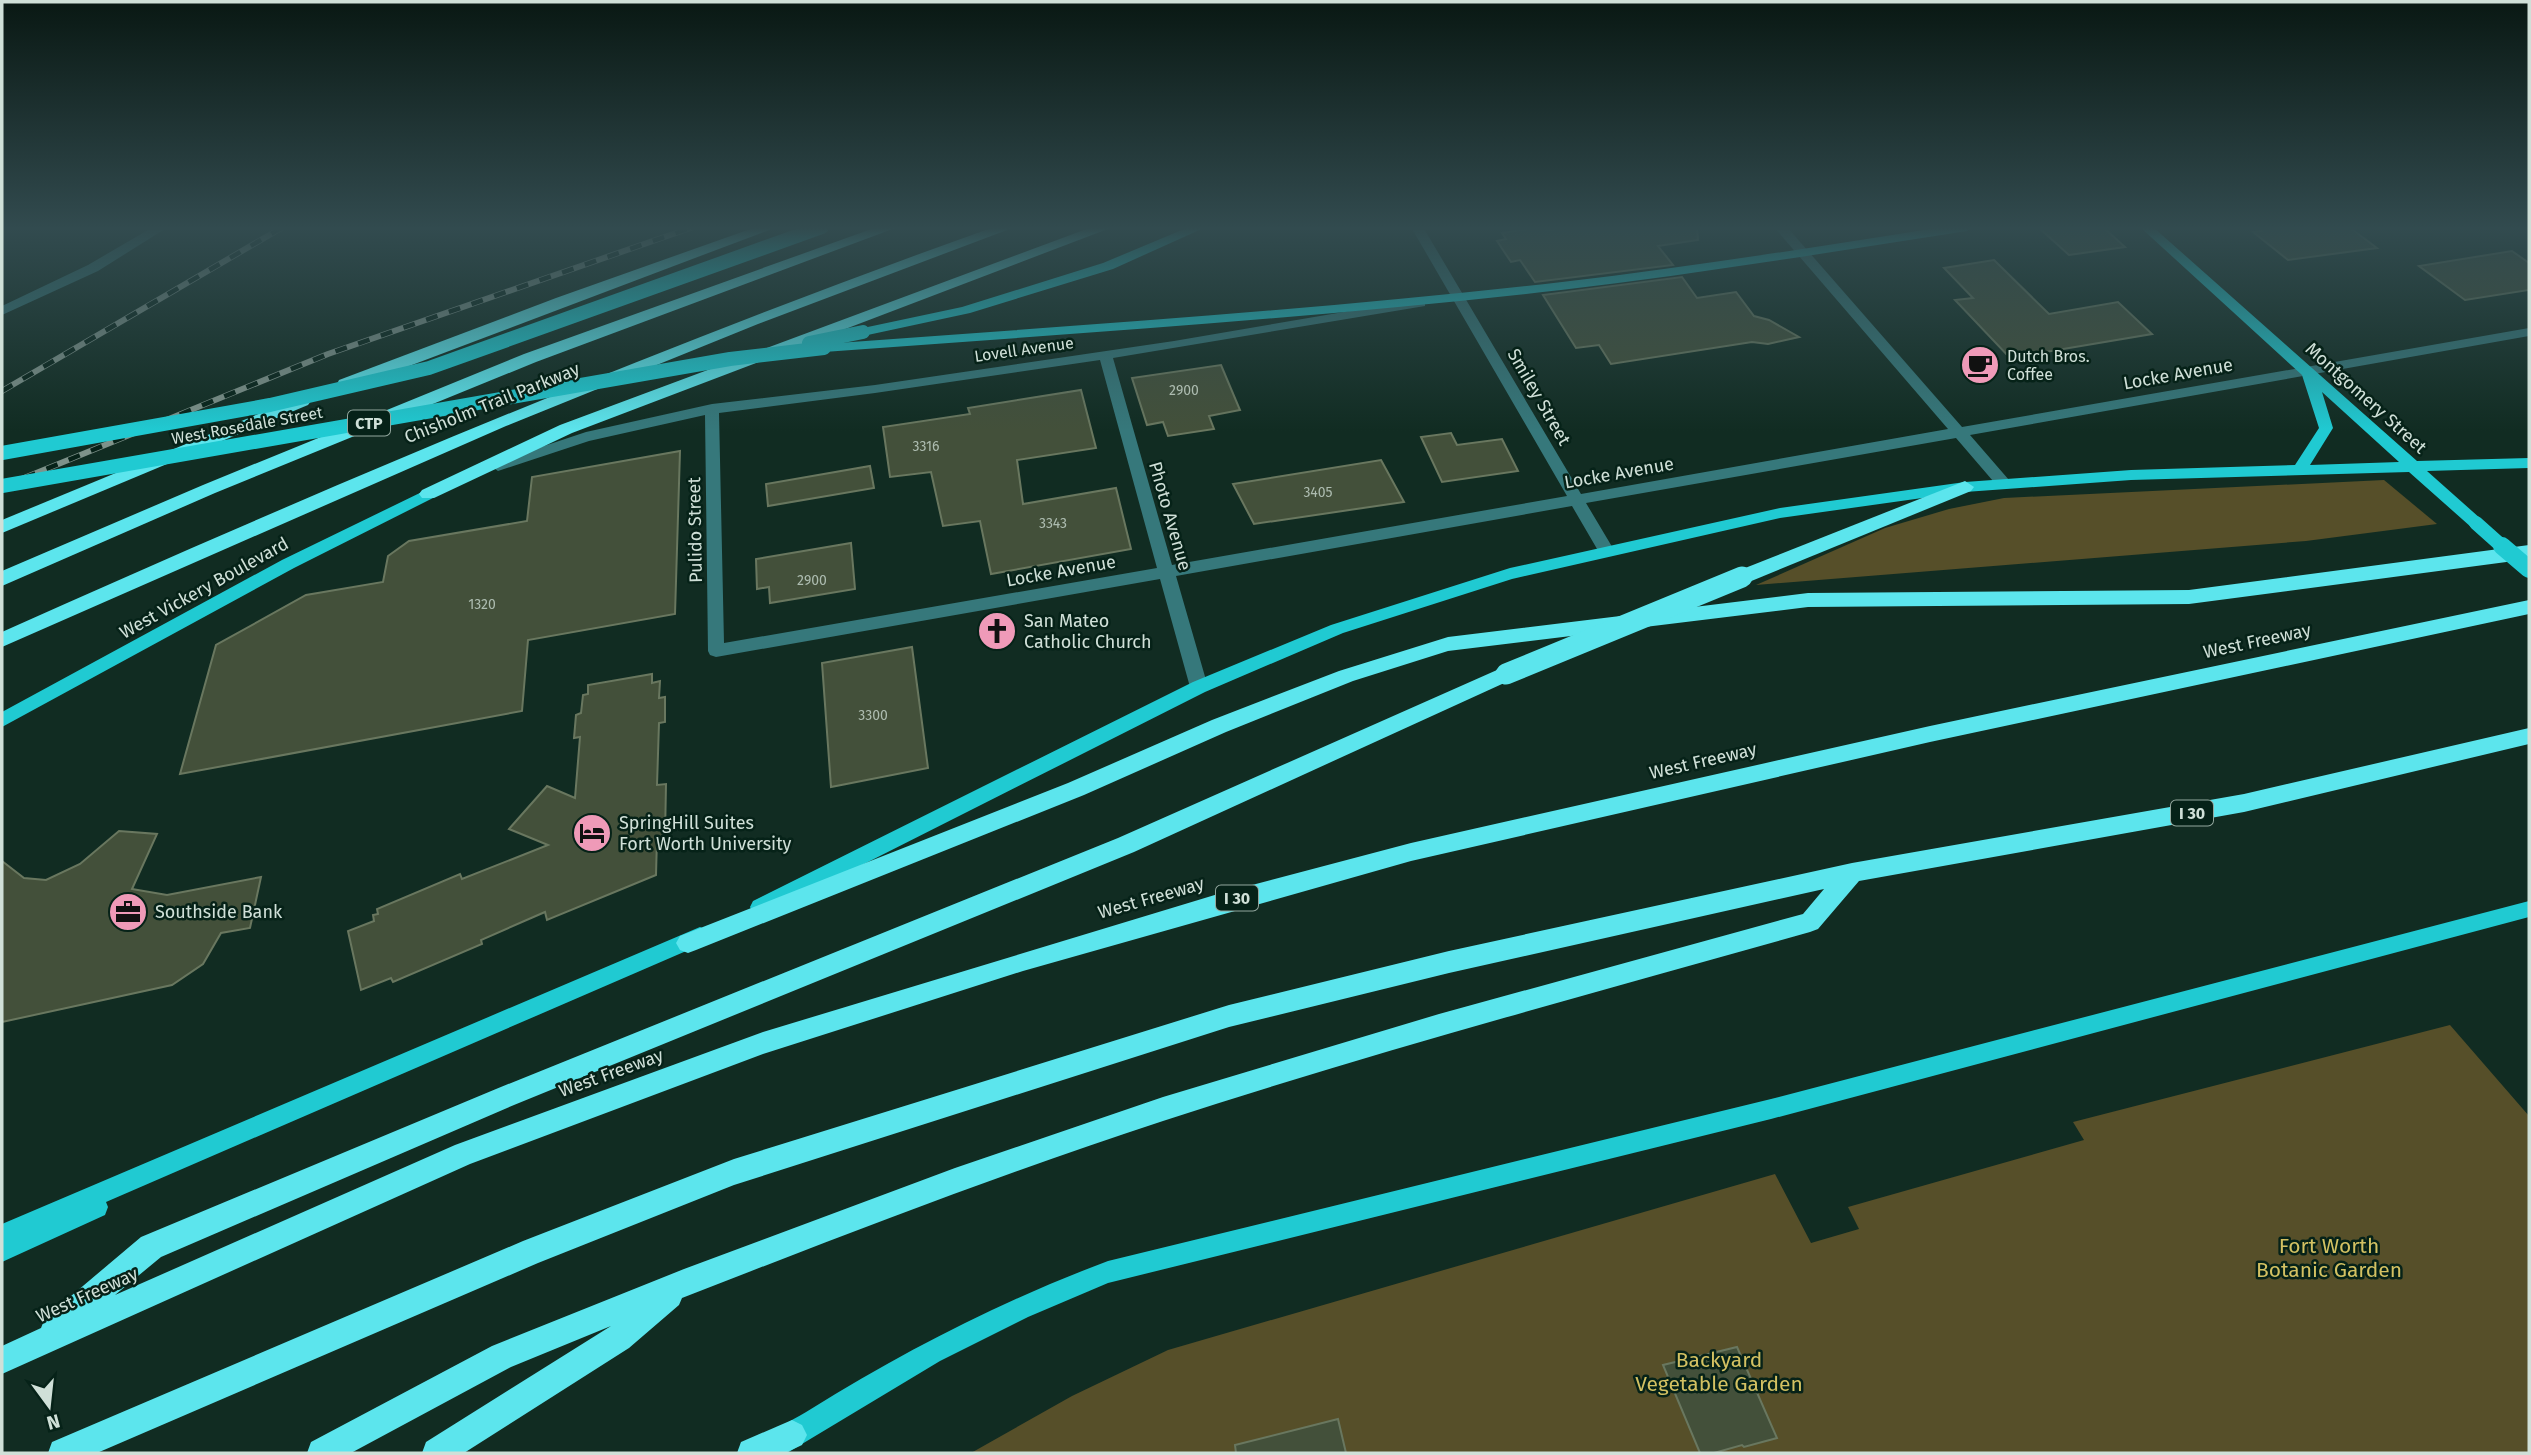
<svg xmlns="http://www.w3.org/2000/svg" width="2531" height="1455" viewBox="0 0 2531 1455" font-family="'Fira Sans',sans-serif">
<rect width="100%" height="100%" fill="#112c22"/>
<g fill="#564f29">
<path d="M2384,480L2437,524L2306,541L1756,585L1885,528L1949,509L2004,498Z"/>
<path d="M2450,1025L2529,1116V1453H971L1072,1396L1168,1350L1775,1174L1811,1243L1859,1229L1848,1207L2084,1140L2073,1122Z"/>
</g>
<g fill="#43503a" stroke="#69775f" stroke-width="2">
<path d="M1540,227L1548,230L1568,227H1697L1698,240L1658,246L1673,265L1535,282L1520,260L1511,262L1497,241L1506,239L1502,233Z"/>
<path d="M2038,227H2103L2125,247L2069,255Z"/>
<path d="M2257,227H2349L2377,248L2288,260L2253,232L2261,231Z"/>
<path d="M2512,251L2529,263V290L2465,300L2419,266Z"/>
<path d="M1994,260L2049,314L2118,302L2152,334L2010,358L1955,300L1973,298L1944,268Z"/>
<path d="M1682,277L1697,298L1736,292L1754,316L1769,320L1799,337L1768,344L1752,342L1611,364L1599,345L1576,348L1543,295Z"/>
<path d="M1221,365L1240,410L1209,416L1214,429L1168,436L1163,422L1147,425L1132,378Z"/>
<path d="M1081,390L1096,448L1017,460L1023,504L1116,488L1131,549L991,574L980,521L943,526L931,472L890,477L883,427L970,414L968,408Z"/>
<path d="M1451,433L1457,445L1502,439L1518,471L1442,482L1421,437Z"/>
<path d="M680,451L675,614L528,640L522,711L180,774L216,645L306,595L383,582L388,556L409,541L527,521L532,477Z"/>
<path d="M1381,460L1404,502L1254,524L1233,484Z"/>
<path d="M870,466L874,488L768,506L766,484Z"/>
<path d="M851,543L855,589L770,603L769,587L757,589L756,559Z"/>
<path d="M912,647L928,768L831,787L822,663Z"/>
<path d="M652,674V683L660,681L659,698L665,697V722L659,723L657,785L666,784L665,837L657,838L656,875L547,920L545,912L481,940L482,944L393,982L391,978L361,990L348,931L374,921L373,915L378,914L377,909L460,874L462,879L548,845L509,829L547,786L575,798L580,737L574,738L576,715L581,713L583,695L588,694V685Z"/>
<path d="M119,831L157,834L132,889L167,895L261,877L250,928L221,933L203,964L172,985L2,1022V861L24,878L46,880L80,864Z"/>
<path d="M1737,1347L1777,1438L1744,1447L1742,1445L1714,1453H1700L1663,1365Z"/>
<path d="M1338,1419L1346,1453H1236L1235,1445Z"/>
</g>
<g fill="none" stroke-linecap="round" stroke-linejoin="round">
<g fill="#36787b" fill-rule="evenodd">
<path d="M153,227H168L98,271L2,315V306L88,265Z"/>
<path d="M1411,227H1423L1581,494L1948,429L1774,227H1787L1962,427L2529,328V336L1970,435L2009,480L2012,484L2004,489L1999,488L1956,438L1586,503L1614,550L1606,555L1600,554L1572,506L1176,576L1208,687L1199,693L1190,687L1160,579L716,657L710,655L708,651L705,415L589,441L498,471L491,466L493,463L586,432L712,404L875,385L1174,341L1420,299L1425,300V306L1113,358L1172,565L1567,496ZM1100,360L1157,568L724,643L719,413L875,393Z"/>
</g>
<g fill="#20cad2" fill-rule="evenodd">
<path d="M1189,227H1206L1113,269L970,313L863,336L856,332L863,328L962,307L1103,263Z"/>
<path d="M1943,227H1973L1967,231C1832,252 1697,274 1561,290C1316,318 1070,334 824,352L817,348L824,344C1070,326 1317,310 1562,282C1690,267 1816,247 1943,227Z"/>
<path d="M2140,227H2153L2417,461L2529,458V468L2427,471L2481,519L2484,523L2481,527H2471L2409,472L2131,480L1965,492L1780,518L1512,579L1343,633L1205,692L767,913L760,915L753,913L750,907L753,901L1193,682L1331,625L1510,568L1780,508L1965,482L2131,470L2295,465L2319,428L2302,375ZM2322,392L2399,462L2310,465L2333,428Z"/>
<path d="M428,489L436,494L433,498L294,568L2,727V712L282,560Z"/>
<path d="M2529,901V917L1771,1119L1108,1283L1028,1317L940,1361L787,1453H753C761,1434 794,1420 811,1409C906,1350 1004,1300 1108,1261L1771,1099Z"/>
<path d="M700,927L707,930L710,936L707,942L106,1202L108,1207L105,1215L2,1262V1224Z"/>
</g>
<g fill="#5ce5ed" fill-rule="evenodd">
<path d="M756,227H777L351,388L345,389L337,384L339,380L556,298Z"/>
<path d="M877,227H898L536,362L215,493L2,586V571L203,485L524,354Z"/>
<path d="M994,227H1015L758,324L506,426L2,647V632C328,486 657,347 994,227Z"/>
<path d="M1092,227H1113L572,433L434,498H422L419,494L422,490L560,425Z"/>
<path d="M302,396L311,401L308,405L2,533V520Z"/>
<path d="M1965,481L1974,487L1971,491L1749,582H1735L1732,577L1735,572Z"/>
<path d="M2529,545V559L2189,604L1808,607L1448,651L1353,681L1226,732L1084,795L696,950L688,953L680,950L676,943L680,936L1068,783L1212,720L1339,671L1448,637L1808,593L2189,590Z"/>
<path d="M2529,600V614L1930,742L1411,861L1023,971L763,1054L470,1164L2,1374V1346L41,1328L45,1318L141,1237L496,1089L1118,838L1506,666L1513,669L1516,674L1513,679L1134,852L514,1105L161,1257L115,1295L455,1145L763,1032L1218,894L1411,843L1930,726Z"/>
<path d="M2529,728V744L2244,812L1859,881L1818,929L1810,932C1594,993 1377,1051 1163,1121C1001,1174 841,1236 682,1298L679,1305L629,1348L464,1453H422L426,1442L611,1326L511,1367L351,1453H307L311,1442L492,1346L684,1269L955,1168L1163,1097L1439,1014L1803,914L1824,889L1449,973L1229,1027L734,1185L538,1263L97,1453H48L52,1442L523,1241L734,1159L1229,1005L1449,951L1852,863L2244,794Z"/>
<path d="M792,1420L802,1425L807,1435L802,1445L785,1453H737L741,1442Z"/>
</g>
<defs>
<g id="rail">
<path d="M2,391L283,227"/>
<path d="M2,487L328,354L693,227"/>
</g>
</defs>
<use href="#rail" stroke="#7e928a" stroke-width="6"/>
<use href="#rail" stroke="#062218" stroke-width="4.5" stroke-dasharray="12" stroke-linecap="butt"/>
<g stroke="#20cad2" stroke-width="14">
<path d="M809,343L863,332"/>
<path d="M2,453L270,405L429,368L822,227"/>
<path d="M2,486L730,359L824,348"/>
<path d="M2476,523L2504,548"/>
</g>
<path stroke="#20cad2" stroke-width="18" d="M2502,546L2529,569"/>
<path stroke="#5ce5ed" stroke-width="21" d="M1506,674L1742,577"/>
</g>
<linearGradient id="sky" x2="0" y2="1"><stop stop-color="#091813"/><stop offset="0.53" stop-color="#324b4f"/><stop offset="1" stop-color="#324b4f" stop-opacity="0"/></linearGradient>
<rect width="2531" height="431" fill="url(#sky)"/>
<defs>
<symbol id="cafe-disc" viewBox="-11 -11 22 22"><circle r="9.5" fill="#ef9ab8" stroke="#062218"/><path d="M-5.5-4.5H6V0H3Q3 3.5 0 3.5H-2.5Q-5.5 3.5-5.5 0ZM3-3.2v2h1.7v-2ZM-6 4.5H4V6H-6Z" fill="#111"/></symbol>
<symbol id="church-disc" viewBox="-11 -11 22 22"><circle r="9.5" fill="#ef9ab8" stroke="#062218"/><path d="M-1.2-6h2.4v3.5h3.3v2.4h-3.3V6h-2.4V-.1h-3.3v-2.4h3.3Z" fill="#111"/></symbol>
<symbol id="hotel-disc" viewBox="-11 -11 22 22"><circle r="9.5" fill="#ef9ab8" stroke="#062218"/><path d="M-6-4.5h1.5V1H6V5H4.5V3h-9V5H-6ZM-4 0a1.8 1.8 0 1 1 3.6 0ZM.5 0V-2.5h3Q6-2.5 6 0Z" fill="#111"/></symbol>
<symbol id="office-disc" viewBox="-11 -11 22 22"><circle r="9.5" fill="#ef9ab8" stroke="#062218"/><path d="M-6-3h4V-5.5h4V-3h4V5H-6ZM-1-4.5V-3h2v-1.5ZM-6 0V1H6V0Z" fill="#111"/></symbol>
</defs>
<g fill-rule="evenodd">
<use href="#cafe-disc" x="1958" y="343" width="44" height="44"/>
<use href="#church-disc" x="975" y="609" width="44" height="44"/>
<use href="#hotel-disc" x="570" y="811" width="44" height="44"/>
<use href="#office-disc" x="106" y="890" width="44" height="44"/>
</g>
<g text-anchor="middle" stroke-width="5" stroke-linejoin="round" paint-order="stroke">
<g font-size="14" fill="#adbcb0">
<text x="1184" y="395">2900</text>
<text x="926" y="451">3316</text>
<text x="1318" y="497">3405</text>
<text x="1053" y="528">3343</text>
<text x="812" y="585">2900</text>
<text x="482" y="609">1320</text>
<text x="873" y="720">3300</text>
</g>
<g font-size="16" fill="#d0e0d8" stroke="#062218">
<text transform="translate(1024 349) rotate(-8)" y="6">Lovell Avenue</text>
<text transform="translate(247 425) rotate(-10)" y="6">West Rosedale Street</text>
</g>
<g font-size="16" fill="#d0e0d8" stroke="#062218" text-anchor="start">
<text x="2007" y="362">Dutch Bros.<tspan x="2007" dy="18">Coffee</tspan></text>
</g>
<g fill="#062218" stroke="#93a79e" stroke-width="2">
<rect x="348" y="410.5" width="42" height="25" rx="5"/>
<rect x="2171" y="800.5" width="42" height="25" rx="5"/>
<rect x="1216" y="885.5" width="42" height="25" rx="5"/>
</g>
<g font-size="16" font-weight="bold" fill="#d0e0d8">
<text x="369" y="429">CTP</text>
<text x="2192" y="819">I 30</text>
<text x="1237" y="904">I 30</text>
</g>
<g font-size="18" fill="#d0e0d8" stroke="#062218">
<text transform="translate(2178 374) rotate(-10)" y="6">Locke Avenue</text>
<text transform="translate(1539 397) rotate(60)" y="6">Smiley Street</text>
<text transform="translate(2366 398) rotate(42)" y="6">Montgomery Street</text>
<text transform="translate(492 403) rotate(-22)" y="6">Chisholm Trail Parkway</text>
<text transform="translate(1619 473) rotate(-10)" y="6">Locke Avenue</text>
<text transform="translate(1170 516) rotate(74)" y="6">Photo Avenue</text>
<text transform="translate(695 530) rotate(-91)" y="6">Pulido Street</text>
<text transform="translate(1061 571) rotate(-10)" y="6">Locke Avenue</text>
<text transform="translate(204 588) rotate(-29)" y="6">West Vickery Boulevard</text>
<text transform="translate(2257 641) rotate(-12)" y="6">West Freeway</text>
<text transform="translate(1703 761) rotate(-13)" y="6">West Freeway</text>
<text transform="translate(1151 898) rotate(-16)" y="6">West Freeway</text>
<text transform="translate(611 1073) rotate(-20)" y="6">West Freeway</text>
<text transform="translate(87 1295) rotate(-24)" y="6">West Freeway</text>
</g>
<g font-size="18" fill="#d0e0d8" stroke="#062218" text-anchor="start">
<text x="1024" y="627">San Mateo<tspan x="1024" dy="21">Catholic Church</tspan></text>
<text x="619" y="829">SpringHill Suites<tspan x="619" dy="21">Fort Worth University</tspan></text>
<text x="155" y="918">Southside Bank</text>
</g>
<g font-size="21" fill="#d3c162" stroke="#062218">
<text x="2329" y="1253">Fort Worth<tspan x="2329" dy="24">Botanic Garden</tspan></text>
<text x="1719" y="1367">Backyard<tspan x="1719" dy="24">Vegetable Garden</tspan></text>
</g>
</g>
<rect width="2531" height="1455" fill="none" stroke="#d0e0d8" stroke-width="7"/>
<g transform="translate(49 1406) rotate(165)" stroke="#062218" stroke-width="5" paint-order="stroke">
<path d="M0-5L12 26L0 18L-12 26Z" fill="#d0e0d8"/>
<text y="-10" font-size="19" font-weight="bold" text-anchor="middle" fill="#d0e0d8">N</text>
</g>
</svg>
